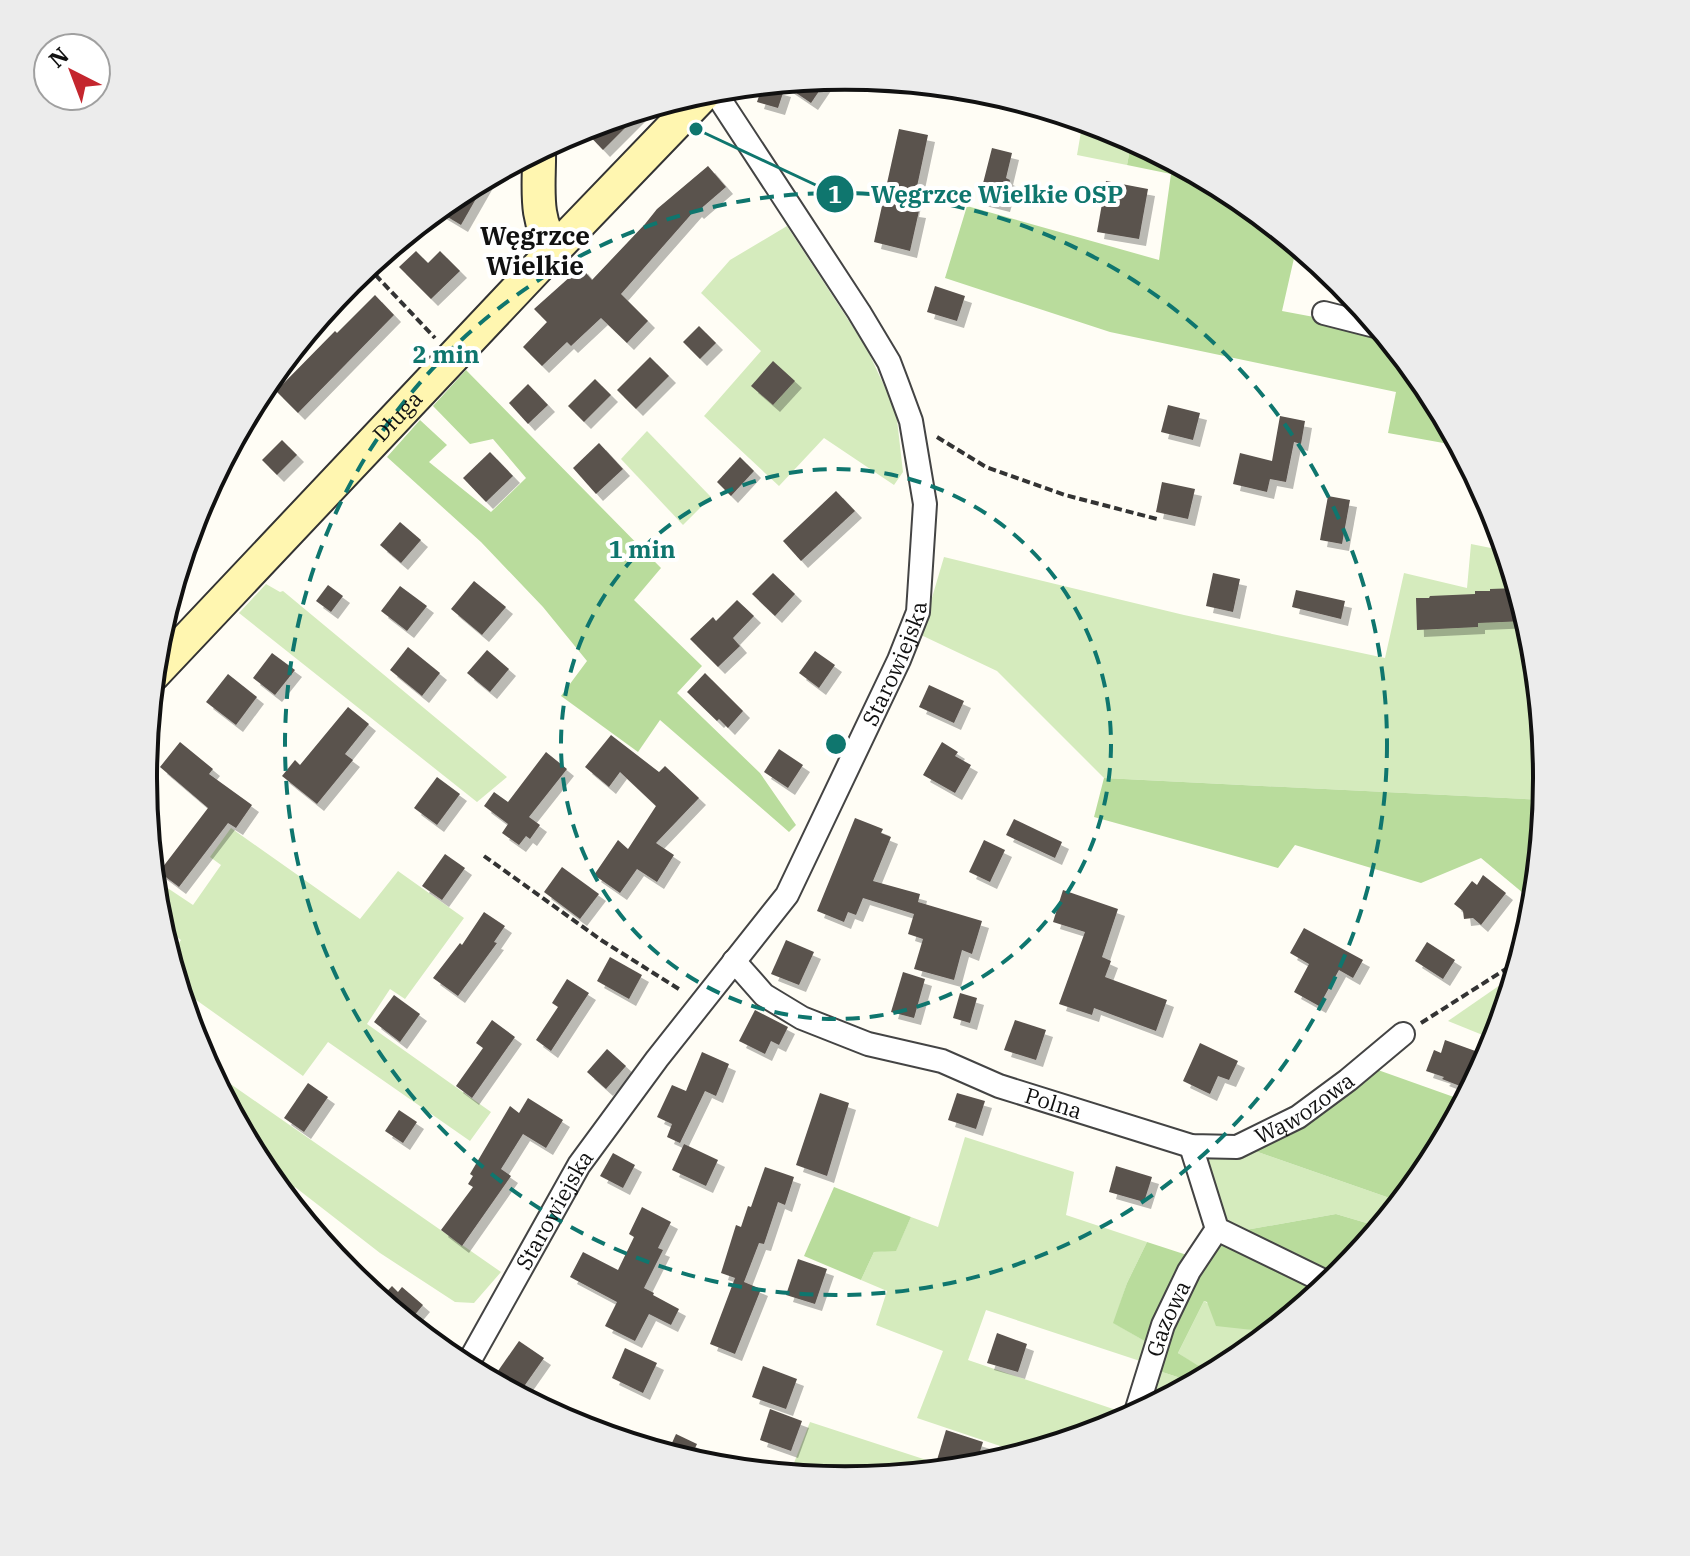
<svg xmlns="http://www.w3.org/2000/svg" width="1690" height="1556" viewBox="0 0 1690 1556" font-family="'IBM Plex Serif',serif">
<defs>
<filter id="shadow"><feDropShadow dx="7" dy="7" stdDeviation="0" flood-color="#0004"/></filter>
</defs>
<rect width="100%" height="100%" fill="#fffdf5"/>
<g fill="#d5ebbd">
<path d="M1049,110L1114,130L1132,139L1127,165L1077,155L1083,120L1047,114Z"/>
<path d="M787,226L866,347L896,411L903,472L894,485L824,438L779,486L704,416L761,351L701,293L730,260Z"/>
<path d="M647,431L711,497L683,525L621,459Z"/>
<path d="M1471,544L1506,551L1534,641L1547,778L1545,800L1104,778L997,671L921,635L944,557L1184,615L1385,658L1404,573L1467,588Z"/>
<path d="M266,584L280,592L283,591L507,777L477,802L239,613Z"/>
<path d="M231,828L360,919L398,871L464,918L405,999L390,989L367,1024L491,1112L470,1141L328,1042L303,1076L178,987L169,957L181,940L160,925L156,915L154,891L160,883L193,905L221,865L210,857Z"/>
<path d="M1516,974L1495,1040L1448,1021Z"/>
<path d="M209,1069L501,1272L474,1303L455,1302L380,1253L295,1187L286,1198L261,1168Z"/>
<path d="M965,1137L1074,1172L1066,1215L1147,1242L1127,1283L1114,1323L1148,1343L1140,1361L986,1310L968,1360L1128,1414L1127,1419L1113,1427L1024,1454L917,1418L943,1351L876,1325L887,1291L861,1280L874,1252L896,1250L911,1217L938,1227Z"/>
<path d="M1255,1151L1401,1202L1380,1227L1336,1214L1223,1234L1203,1167L1208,1156Z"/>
<path d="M1204,1301L1248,1329L1271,1332L1235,1362L1217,1372L1197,1366L1178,1353Z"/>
<path d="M1159,1371L1196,1383L1150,1407Z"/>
<path d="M810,1422L954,1469L845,1480L794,1463Z"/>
</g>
<g fill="#b9dc9c">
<path d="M1132,139L1235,195L1297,245L1282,311L1314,317L1388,339L1429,388L1460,446L1388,433L1396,392L1110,332L945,278L967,206L1159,260L1171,174L1127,165Z"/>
<path d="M466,370L661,568L634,600L702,666L677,693L760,773L796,825L789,832L660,720L638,752L561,696L587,661L543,607L481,542L387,457L420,420L447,445L429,462L491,512L526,478L493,439L470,444L433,406Z"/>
<path d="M1104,778L1545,800L1535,903L1481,858L1421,883L1295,845L1278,868L1094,817Z"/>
<path d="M1378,1070L1465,1101L1428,1168L1401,1202L1255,1151L1320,1113Z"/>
<path d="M834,1187L911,1217L896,1251L874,1252L861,1280L804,1256Z"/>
<path d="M1336,1214L1380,1227L1341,1275L1271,1332L1216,1326L1207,1302L1204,1301L1178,1353L1197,1365L1217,1372L1196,1383L1159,1371L1184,1295L1223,1234Z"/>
<path d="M1147,1242L1190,1256L1148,1343L1113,1323L1127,1283Z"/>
</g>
<g fill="#5a524d" filter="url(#shadow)">
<path d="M828,78L811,103L780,82L800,80Z"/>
<path d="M763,84L784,90L778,108L757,102Z"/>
<path d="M644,109L603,150L582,128L633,112Z"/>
<path d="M899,129L928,135L912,210L919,211L910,251L874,242Z"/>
<path d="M992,148L1012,153L1006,178L1010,180L1003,205L979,199Z"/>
<path d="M708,166L726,187L697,212L695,210L621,294L648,321L627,343L601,318L571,346L567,342L542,366L523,347L547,322L534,309L581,267L592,280L645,224L657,209Z"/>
<path d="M489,176L461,225L436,210L455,194Z"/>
<path d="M1106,181L1148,189L1139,239L1097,232Z"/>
<path d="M416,251L428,263L440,251L460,271L431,299L399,267Z"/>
<path d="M935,286L965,296L957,321L927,312Z"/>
<path d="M375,295L394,315L298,413L276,391L335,331L337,333Z"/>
<path d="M699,326L716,343L700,359L683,342Z"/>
<path d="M650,357L669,376L636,409L617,390Z"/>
<path d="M773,361L795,381L773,405L751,386Z"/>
<path d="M595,379L611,395L584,422L568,406Z"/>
<path d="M528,384L548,405L528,424L509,403Z"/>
<path d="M1168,405L1200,413L1193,440L1161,432Z"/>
<path d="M1280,416L1305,421L1301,444L1294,442L1286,482L1270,479L1267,492L1233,484L1240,453L1272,461Z"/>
<path d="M282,440L297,455L277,475L262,460Z"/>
<path d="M599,443L623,469L596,494L573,468Z"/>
<path d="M490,452L513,476L486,502L463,478Z"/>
<path d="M740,457L754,471L731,496L717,482Z"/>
<path d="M1162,482L1195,489L1188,519L1156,512Z"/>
<path d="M836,491L855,511L801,561L783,541Z"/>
<path d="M1328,496L1350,500L1342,544L1320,540Z"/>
<path d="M400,522L421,540L401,563L380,545Z"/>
<path d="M773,573L795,594L775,616L752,594Z"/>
<path d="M1213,573L1240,579L1233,612L1206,606Z"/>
<path d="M474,581L506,607L482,635L451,609Z"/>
<path d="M328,585L343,596L331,612L316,601Z"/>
<path d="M400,586L427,606L407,631L381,611Z"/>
<path d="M1517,588L1527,621L1478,623V627L1417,630L1416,598H1429L1430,596L1475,594V591H1490V589Z"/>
<path d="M1296,590L1345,601L1341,619L1292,607Z"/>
<path d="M737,600L754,616L733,638L740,646L718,667L690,639L713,617L716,621Z"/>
<path d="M408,647L440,673L422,696L390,670Z"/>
<path d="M487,650L509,669L490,692L467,673Z"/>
<path d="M815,651L835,665L819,688L799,673Z"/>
<path d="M272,653L295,670L275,695L253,678Z"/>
<path d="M705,673L743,711L728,728L719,719L717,721L687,692Z"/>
<path d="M228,674L257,697L236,725L206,702Z"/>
<path d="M929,685L964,701L954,723L919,707Z"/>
<path d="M348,707L369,724L345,754L353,760L317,804L282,776L295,760L300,765Z"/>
<path d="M611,735L659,772L665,766L699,798L656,843L674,855L657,882L637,869L620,893L594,875L618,840L628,849L656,806L620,772L609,787L585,767Z"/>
<path d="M180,742L213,769L209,774L252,805L236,828L228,823L179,887L159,872L208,808L160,767Z"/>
<path d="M942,742L958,752L955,756L971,765L955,793L923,775Z"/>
<path d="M779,749L803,765L788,788L764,772Z"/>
<path d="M546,752L567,769L529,817L540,825L530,839L526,836L519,845L502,833L508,824L484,806L494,792L508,802Z"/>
<path d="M437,777L460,794L437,825L414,808Z"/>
<path d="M855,818L883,829L881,833L891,837L873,881L920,894L918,902L982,921L972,954L962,950L954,980L914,969L923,939L908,934L914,914L863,898L856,915L848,912L844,922L817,911Z"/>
<path d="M1014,819L1062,842L1055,858L1006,835Z"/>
<path d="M984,840L1005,850L990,882L969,872Z"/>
<path d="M445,854L465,868L442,900L422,886Z"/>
<path d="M562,867L599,894L580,919L544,892Z"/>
<path d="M1483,875L1506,893L1481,925L1473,918L1464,919L1463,911L1454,904L1472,881L1477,885Z"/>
<path d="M1063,890L1118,909L1102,957L1111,961L1105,977L1167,1000L1156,1031L1094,1008L1092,1015L1059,1004L1085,932L1053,922Z"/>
<path d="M484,912L505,926L494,942L497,943L458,996L433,978L460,943L462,945Z"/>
<path d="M1304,928L1363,960L1353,978L1339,970L1319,1006L1294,992L1309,964L1290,953Z"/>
<path d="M786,940L814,952L799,985L771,974Z"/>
<path d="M1427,942L1455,960L1443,979L1415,961Z"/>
<path d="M610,957L642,975L629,999L597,981Z"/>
<path d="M903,972L925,979L914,1018L891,1012Z"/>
<path d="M567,979L589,993L551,1051L536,1040L558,1007L552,1003Z"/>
<path d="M960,993L977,998L970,1023L953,1018Z"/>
<path d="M394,995L420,1014L400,1042L374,1022Z"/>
<path d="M755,1010L788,1027L779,1045L771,1041L765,1054L739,1041Z"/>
<path d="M492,1020L515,1037L472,1098L456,1086L483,1048L476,1043Z"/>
<path d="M1015,1020L1046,1030L1036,1060L1004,1050Z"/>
<path d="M1445,1040L1478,1052L1465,1088L1442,1079L1444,1077L1426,1071L1434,1050L1441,1053Z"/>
<path d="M1200,1043L1238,1061L1229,1080L1218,1076L1210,1094L1183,1081Z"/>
<path d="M607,1049L626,1066L606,1089L587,1072Z"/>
<path d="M702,1052L729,1064L716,1096L705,1091L680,1143L667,1137L672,1124L657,1117L672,1085L686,1091Z"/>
<path d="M308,1083L328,1097L304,1132L284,1118Z"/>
<path d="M820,1093L849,1103L827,1176L796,1165Z"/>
<path d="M957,1093L985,1101L976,1129L948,1120Z"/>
<path d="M528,1098L563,1120L546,1148L523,1134L501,1169L511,1176L462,1246L441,1230L473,1187L468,1184L473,1176L470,1174L510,1106L519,1113Z"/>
<path d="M399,1110L417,1122L403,1143L385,1131Z"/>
<path d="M684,1144L718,1160L706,1186L672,1170Z"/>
<path d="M613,1153L635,1165L623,1188L600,1176Z"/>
<path d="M1116,1166L1152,1177L1144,1202L1109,1192Z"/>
<path d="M765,1167L794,1177L785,1205L778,1202L764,1244L759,1243L744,1282L761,1289L735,1354L710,1344L735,1278L738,1279L721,1273L736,1225L741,1227L748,1206L751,1207Z"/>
<path d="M642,1207L671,1222L658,1248L663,1250L644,1288L654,1293L653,1295L679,1309L671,1325L649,1314L635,1341L605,1326L617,1302L570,1277L583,1252L618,1270L634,1237L629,1234Z"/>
<path d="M798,1259L827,1269L815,1304L786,1295Z"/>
<path d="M392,1286L398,1292L402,1287L423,1305L408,1323L379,1300Z"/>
<path d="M997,1333L1027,1344L1018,1372L987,1363Z"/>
<path d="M519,1341L544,1358L518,1395L491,1381Z"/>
<path d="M625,1348L657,1363L643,1393L612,1378Z"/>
<path d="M763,1366L797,1379L786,1409L752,1397Z"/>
<path d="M770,1409L802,1421L791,1451L760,1440Z"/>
<path d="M946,1430L983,1442L975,1467L964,1468L937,1460Z"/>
<path d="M676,1434L697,1444L689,1461L667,1454Z"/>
</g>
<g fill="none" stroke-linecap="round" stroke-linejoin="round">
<defs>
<g id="street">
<path d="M1324,313L1379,327"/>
<path id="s1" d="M734,961L764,995L802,1018L868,1044L942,1061L999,1086L1191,1146L1237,1147L1298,1117L1348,1080L1403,1034"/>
<path d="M1191,1146L1217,1229L1330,1284"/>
<path id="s2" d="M466,1367L579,1165L657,1059L787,895L899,660L918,612L925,504L911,421L897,383L889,362L859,312L713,89"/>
<path id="s3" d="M1135,1415L1163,1325L1189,1271L1217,1229"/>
</g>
<g id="secondary">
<path d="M539,149C540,182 532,222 556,248"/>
<path id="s4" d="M153,675L556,248L709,89"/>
</g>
</defs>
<use href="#street" stroke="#444" stroke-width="26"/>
<use href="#secondary" stroke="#333" stroke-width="36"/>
<g stroke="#333" stroke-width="4" stroke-dasharray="8 4" stroke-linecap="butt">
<path d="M367,266L435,338"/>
<path d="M937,437L986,467L1065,495L1157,519"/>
<path d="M484,856L601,940L682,991"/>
<path d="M1421,1023L1520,960"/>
</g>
<use href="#street" stroke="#fff" stroke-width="22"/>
<use href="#secondary" stroke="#fff6b0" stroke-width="32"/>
</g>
<g fill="none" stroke="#0f766e" stroke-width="4" stroke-dasharray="14 10">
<circle cx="836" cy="744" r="275"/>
<circle cx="836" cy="744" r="551"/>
</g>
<g text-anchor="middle" stroke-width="8" stroke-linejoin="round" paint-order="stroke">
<g font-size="22" fill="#111" stroke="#fff">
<text dy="8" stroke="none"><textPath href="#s4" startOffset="356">Długa</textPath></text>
<text dy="8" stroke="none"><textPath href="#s2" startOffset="828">Starowiejska</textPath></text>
<text dy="8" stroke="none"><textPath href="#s1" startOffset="356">Polna</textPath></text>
<text dy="8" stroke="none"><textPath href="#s1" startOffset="624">Wąwozowa</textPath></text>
<text dy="8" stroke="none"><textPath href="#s2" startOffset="180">Starowiejska</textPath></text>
<text dy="8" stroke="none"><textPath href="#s3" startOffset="102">Gazowa</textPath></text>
</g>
<g font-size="26" font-weight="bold" fill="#111" stroke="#fff">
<text x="535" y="245">Węgrzce<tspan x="535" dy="30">Wielkie</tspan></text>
</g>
</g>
<path d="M0 0H1690V1556H0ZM157 778a688 688 0 1 1 1376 0a688 688 0 1 1-1376 0Z" fill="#ececec" fill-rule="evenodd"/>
<path fill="none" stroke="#111" stroke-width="4" d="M157 778a688 688 0 1 1 1376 0a688 688 0 1 1-1376 0Z"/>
<circle cx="836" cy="744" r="12" fill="#0f766e" stroke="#fff" stroke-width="4"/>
<g font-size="24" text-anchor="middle" font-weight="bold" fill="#0f766e" stroke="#fff" stroke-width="8" stroke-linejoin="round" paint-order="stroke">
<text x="446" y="363">2 min</text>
<text x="642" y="558">1 min</text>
</g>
<path fill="none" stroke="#0f766e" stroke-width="3" d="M696 129L835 194"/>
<g fill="#0f766e" stroke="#fff" stroke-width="3">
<circle cx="696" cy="129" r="8"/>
<circle cx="835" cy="194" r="20"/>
</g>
<g font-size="24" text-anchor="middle" font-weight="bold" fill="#fff">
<text x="835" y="203">1</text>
</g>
<g font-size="24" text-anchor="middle" font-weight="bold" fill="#0f766e" stroke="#fff" stroke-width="8" stroke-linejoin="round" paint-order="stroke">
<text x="997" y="203">Węgrzce Wielkie OSP</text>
</g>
<g transform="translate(72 72) rotate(318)"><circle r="38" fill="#ffffff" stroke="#a0a0a0" stroke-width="2"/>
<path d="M0-6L14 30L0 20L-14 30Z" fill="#c4262e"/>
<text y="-12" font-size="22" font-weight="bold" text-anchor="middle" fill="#111111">N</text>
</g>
</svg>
